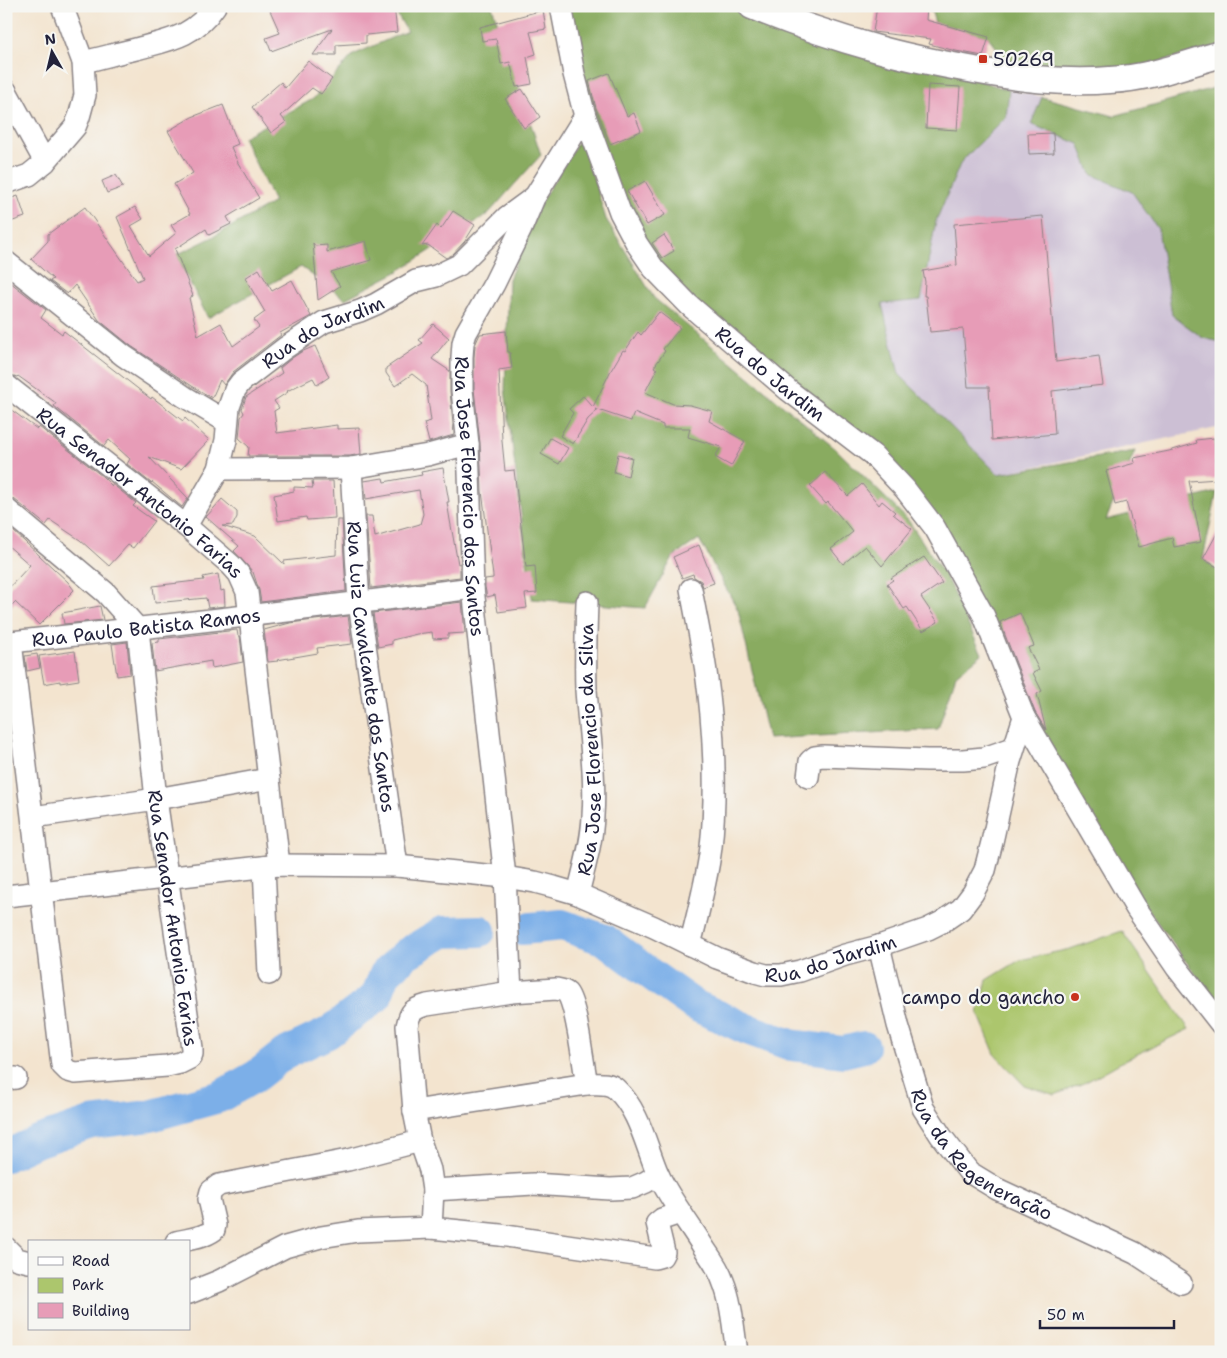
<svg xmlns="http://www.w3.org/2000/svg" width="1227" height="1358" viewBox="0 0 1227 1358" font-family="'Shantell Sans',sans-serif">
<rect width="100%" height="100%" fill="#f6f6f2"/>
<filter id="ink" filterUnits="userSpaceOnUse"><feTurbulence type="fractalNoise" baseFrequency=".02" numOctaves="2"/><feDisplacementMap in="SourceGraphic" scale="10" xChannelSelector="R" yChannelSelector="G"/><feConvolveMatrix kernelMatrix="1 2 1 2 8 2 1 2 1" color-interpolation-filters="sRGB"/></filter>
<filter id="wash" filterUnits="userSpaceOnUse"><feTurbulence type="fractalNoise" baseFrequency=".0096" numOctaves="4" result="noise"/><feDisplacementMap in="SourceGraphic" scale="20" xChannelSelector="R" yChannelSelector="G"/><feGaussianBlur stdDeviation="1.12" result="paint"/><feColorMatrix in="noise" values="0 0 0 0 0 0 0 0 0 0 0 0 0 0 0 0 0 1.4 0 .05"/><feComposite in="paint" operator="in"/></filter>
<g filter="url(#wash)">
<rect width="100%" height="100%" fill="#f3e4cf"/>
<path fill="#ccbfd4" d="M1009,90L1049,98L1079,119L1133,174L1158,229L1172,315L1203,338L1221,342V427L998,474L899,374L882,303L921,300L936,221L961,162L1006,117Z"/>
<path fill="#acc66d" stroke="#677454" d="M1122,931L1189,1029L1127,1059L1086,1082L1055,1095L1024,1085L995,1054L978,1013L987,980L1020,960L1070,949Z"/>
<g fill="#89ab60" stroke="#56664e">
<path d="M392,6H492L541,155L488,214L397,272L345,299L301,267L208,318L176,255L211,238L274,202L243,137L313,99L353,55L407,31Z"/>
<path d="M567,6H741L1009,90L1006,117L961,162L936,221L921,300L882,304L899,374L998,474L1135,451L1106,520L1217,492L1203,559L1221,574V1009L1146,907L1045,741L937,520L696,302L663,269L620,199L578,72Z"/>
<path d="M930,6H1221V45L1111,75L1013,68L988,37L935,23Z"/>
<path d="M1221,86V342L1203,338L1172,315L1158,229L1132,192L1091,174L1079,144L1031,124L1042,97L1114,116Z"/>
<path d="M581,137L606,219L654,298L837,450L908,520L946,577L982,654L956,675L938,729L768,739L738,610L699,539L673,557L645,608L532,599L505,389L509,279L542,200Z"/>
</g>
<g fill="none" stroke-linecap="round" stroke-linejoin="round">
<g stroke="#7bafe8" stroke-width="32">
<path d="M522,929L562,925L605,940L653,976L694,1005L747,1029L791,1045L843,1052L864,1047"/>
<path d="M6,1156L38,1141L91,1123L150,1116L219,1097L256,1076L284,1054L328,1033L376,997L385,974L406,954L443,932L480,931"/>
</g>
</g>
<g id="blocks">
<g fill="#e79cb7">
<path d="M268,6H394L397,32L366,35V43L336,45V55H313L332,29L271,51L266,38L280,33Z"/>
<path d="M877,6H895L910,8V6L927,7L926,20L989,37L983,56L956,51L929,44L931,39L873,32Z"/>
<path d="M543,10L546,29L530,32L536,54L527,57L532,84L516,87L510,62L501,64L496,39L482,41L480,27Z"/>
<path d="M308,61L332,79L321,94L312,88L281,116L286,122L271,133L252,107L281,82L285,88Z"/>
<path d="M609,73L627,116L634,113L641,131L610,144L596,108L589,81Z"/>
<path d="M928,85L960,87L957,130L926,128Z"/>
<path d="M522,89L540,117L524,128L505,99Z"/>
<path d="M223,105L238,144L231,147L238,163L259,198L227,217L231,224L209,235L206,229L175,249L193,296L189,298L198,336L221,323L233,346L259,327L254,320L265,312L245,278L259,269L272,291L292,280L311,316L280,333L281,335L233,372L224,385L220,380L212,398L192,386L131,346L99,320L75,285L67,294L50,281L53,279L31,259L48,241V234L85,207L137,281L143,278L117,217L135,207L143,219L131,226L149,256L176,233L171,225L190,214L174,184L193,173L186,161L168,131L192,117Z"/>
<path d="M1053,133L1054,153L1029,154L1028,134Z"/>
<path d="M116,175L123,187L107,193L102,181Z"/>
<path d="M645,181L665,215L647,225L627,191Z"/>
<path d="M18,196L25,217L10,222L6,209V200Z"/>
<path d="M453,211L475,225L465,241L452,255L446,258L428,245L422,246L437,225L441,229Z"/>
<path d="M1043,216L1056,362L1099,356L1103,385L1052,391L1055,434L992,440L989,387H968L963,329L930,332L926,296H924L925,282L923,271L957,265L954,224Z"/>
<path d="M664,235L674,251L662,258L652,243Z"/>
<path d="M366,241L371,260L331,272L340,286L318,300L313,243L315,246L327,245V252Z"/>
<path d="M6,279L46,310L41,318L62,334L64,331L151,399L152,397L183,421L185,418L209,440L181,469L149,457L188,498L182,507L152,482L151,483L127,464L130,459L109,440L104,446L54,406L56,403L18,376L17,377L6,373Z"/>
<path d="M659,312L680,328L663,349L665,351L654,367L657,369L645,392L673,404L690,405L712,411L709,421L745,441L731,466L715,457L721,447L688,437L690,428H663V425L634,413L631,421L595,409L597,411L588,419L573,444L560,436L573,413L569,409L583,396L593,407L610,372L623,350L625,351L638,332L641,335Z"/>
<path d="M433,324L449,338L432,359L450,371V391L454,435L429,442L424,423L431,421L426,385L412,374L395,386L386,373V368L423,343L419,340Z"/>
<path d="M506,331L508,352H510L512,368L499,370L502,441L505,471L514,470L526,567L535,566L537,593L525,594L527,608L498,612L495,595L487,597L485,587V579L493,578V576L482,491L480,443L474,389V357L475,345L480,334Z"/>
<path d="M315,346L329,377L317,385L313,378L287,391L288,392L274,401L279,408L274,411L277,433L337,425V429L359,428L361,454L350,456H248L249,447L239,438L241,417L244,413L242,409L246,397L282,373L280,368L292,358L301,352Z"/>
<path d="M6,406L37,429L39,427L102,476L112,486V484L136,503L133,506L154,521L133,548L128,545L109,566L80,540L50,520L46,525L14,499L6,497Z"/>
<path d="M550,438L568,448L559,464L541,454Z"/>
<path d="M1214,438L1218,479L1189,481L1201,542L1174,547L1172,538L1139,547L1126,502L1115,505L1106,471L1135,463L1134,458L1169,451L1197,443L1196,440Z"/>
<path d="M618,454L632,458L628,476L614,472Z"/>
<path d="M443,468L449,502H447L450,520L458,564L460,563V577L371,588L366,516H372L375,537L420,524L423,514L419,490L366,499L364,481L383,478L384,482L422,475L421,472Z"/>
<path d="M825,472L848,496L862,484L879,505L882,501L895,512L893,514L912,529L882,566L865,546L843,564L831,549L853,532L828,502L826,504L810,486Z"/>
<path d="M312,481H333L335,518L307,520L306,517L278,521L274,495L294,491V487L313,488Z"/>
<path d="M222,499L237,512V517L233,525L222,526L255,536L284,564V561L336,555L337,520H342L346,591L261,602L259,590L253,572L234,551L239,546L206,517Z"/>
<path d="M1221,526V569L1203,559Z"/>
<path d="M11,529L68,582L74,590L39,625L15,602L6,611V591L30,565L6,544V535Z"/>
<path d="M699,545L714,583L703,587L701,581L694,577L693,574L682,578L673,557Z"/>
<path d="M924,557L942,583L921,597L938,622L923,631L907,607L904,609L887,584L893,580L891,578Z"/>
<path d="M218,574L221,591L224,590L225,606L208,608L206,598L155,603L153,586L204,580L203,577Z"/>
<path d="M462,602L465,633L448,634V638L433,639L432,632L417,634L392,640V644L378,647L373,613Z"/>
<path d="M100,606L103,620L64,624L62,613Z"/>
<path d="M1020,613L1034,646L1028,648L1039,670L1033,673L1042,691L1037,694L1046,730L1035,712L1000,622Z"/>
<path d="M348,616L352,644L317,648L318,653L277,660L278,661L268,662L264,630L290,623Z"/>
<path d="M237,630L238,636H240L243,662L212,668L211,661L155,671L152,643L159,642V639Z"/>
<path d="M127,642L130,674L117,676L112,644Z"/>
<path d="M75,651L79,680L60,683V681L44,684L39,656Z"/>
<path d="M37,654L40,668L27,671L25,656Z"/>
</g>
</g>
</g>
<g filter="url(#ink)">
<use href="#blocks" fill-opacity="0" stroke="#8a8385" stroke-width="1"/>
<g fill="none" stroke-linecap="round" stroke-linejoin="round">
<defs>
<g id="minor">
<path id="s1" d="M561,6L574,74L585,116L620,212L637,244L654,269L689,305L788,390L873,455L905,489L935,528L984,616L1024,717L1136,908L1177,968L1221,1024"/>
<path d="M83,62C101,58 118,53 136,49C169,40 194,37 215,6"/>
<path d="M6,91L45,162"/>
<path id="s2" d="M585,116L534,198L521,229L494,284L466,333L463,343L462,357V390L468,444L473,588L505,877L511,992L427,1005C413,1009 410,1011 407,1026L414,1111L420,1141L430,1170L433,1190L431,1228L500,1235L655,1258L662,1256L664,1252L657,1223L662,1219L680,1213"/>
<path d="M6,183L29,175L45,162L75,127L79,117L85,95L83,62L62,6"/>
<path d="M6,262L124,356L185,397L227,422"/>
<path id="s3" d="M6,385L186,526L231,565L239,574L247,592L279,865"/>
<path id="s4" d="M351,468L359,603L397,866"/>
<path d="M219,469L351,468L428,455L468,444"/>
<path id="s5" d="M6,509L106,593L138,629L156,799L192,1048V1054L190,1058L180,1063L167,1066L75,1073L68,1071L62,1065L11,642"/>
<path id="s6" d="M186,526L219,469L226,440L229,407L235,390L241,382L285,348L324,322L360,311L376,304L416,281L436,276L459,265L507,217L533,198"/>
<path id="s7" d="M11,642C165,626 319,608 473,588"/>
<path d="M808,777L810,761L815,757L823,756L927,760H963L984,758L1013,748"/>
<path d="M33,817L156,799L269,779"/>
<path d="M264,867L269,974"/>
<path id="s8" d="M578,894C584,868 592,843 593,816C596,774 589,732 586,690C585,661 586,631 587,602"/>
<path id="s9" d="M6,896L279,865L397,866L505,877L535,882L554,887L578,894L654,927L717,958L755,972L766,975H781L800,971L845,955L879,946L928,929L942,922L961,909L973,893L985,870L992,842L1010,761L1024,717"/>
<path d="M690,945C698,913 707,880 711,847C717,792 714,727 706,672C702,644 696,617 691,589"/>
<path id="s10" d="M879,946L898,1025L923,1108L941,1136L969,1172L997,1189L1135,1253L1181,1283"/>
<path d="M511,992L556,989C560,990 564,990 567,993C577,1006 583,1065 587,1084C597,1084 609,1082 616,1089C639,1110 646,1146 658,1174C670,1200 689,1223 704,1248C711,1258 719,1269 723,1281C732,1303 733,1328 737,1352"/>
<path d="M6,1079L16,1078"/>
<path d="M414,1111L587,1084"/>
<path d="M433,1190L533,1184L610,1189L632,1188L646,1182L658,1174"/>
<path d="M176,1242C189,1239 203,1238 214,1230L215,1225L209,1199L211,1191L219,1185L348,1160L420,1141"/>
<path d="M6,1248L17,1259L29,1262"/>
<path d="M189,1293L219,1281L285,1247L321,1237L358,1231L431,1228"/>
</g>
<path id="tertiary" d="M752,6C793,23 835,37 878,49C909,58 942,64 974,70C1019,78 1064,84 1110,80C1149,78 1184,65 1221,54"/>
</defs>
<use href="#minor" stroke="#8a8385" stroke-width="24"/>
<use href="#tertiary" stroke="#8a8385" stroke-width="29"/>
<use href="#minor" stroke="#fff" stroke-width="21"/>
<use href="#tertiary" stroke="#fff" stroke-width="26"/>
</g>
</g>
<g fill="#c8321e" stroke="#f6f6f2" stroke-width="2">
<rect x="978" y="54" width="10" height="10" rx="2.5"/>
<circle cx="1075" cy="997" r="5"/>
</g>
<g text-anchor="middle" stroke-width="4.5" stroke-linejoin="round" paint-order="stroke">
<g font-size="19" fill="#22223b" stroke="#f6f6f2" text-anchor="start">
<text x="993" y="66">50269</text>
<text x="1065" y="1004" text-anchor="end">campo do gancho</text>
</g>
<g font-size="19" fill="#22223b" stroke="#f6f6f2">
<text dy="7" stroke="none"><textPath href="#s6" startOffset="254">Rua do Jardim</textPath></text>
<text dy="7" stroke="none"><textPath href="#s1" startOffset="438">Rua do Jardim</textPath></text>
<text dy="7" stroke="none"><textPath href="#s3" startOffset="172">Rua Senador Antonio Farias</textPath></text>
<text dy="7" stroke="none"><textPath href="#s2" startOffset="412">Rua Jose Florencio dos Santos</textPath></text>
<text dy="7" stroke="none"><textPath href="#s7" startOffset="136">Rua Paulo Batista Ramos</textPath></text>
<text dy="7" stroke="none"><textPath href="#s4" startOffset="200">Rua Luiz Cavalcante dos Santos</textPath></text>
<text dy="7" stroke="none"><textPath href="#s8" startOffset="146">Rua Jose Florencio da Silva</textPath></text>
<text dy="7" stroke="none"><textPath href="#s5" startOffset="470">Rua Senador Antonio Farias</textPath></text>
<text dy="7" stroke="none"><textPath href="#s9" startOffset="848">Rua do Jardim</textPath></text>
<text dy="7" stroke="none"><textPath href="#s10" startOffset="244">Rua da Regeneração</textPath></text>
</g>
</g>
<rect width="1227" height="1358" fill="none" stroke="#f6f6f2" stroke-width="25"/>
<rect x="28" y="1240" width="162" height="90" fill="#f6f6f2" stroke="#a1a1a9"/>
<rect x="38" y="1257" width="25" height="8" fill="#ffffff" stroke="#a1a1a9"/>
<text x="72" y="1266" font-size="15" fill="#22223b">Road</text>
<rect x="38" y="1278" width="25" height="15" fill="#acc66d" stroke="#a1a1a9"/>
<text x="72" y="1290" font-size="15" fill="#22223b">Park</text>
<rect x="38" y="1303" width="25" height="15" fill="#e79cb7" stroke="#a1a1a9"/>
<text x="72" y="1316" font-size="15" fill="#22223b">Building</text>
<g transform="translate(52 52) rotate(352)" stroke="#f6f6f2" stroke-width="4" paint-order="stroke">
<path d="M0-4L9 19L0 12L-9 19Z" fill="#22223b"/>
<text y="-8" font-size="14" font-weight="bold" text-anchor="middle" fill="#22223b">N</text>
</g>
<path d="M1040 1320v8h134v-8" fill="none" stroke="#22223b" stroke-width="2.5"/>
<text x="1047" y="1320" font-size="15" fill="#22223b" stroke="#f6f6f2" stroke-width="4" paint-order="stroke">50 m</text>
</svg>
